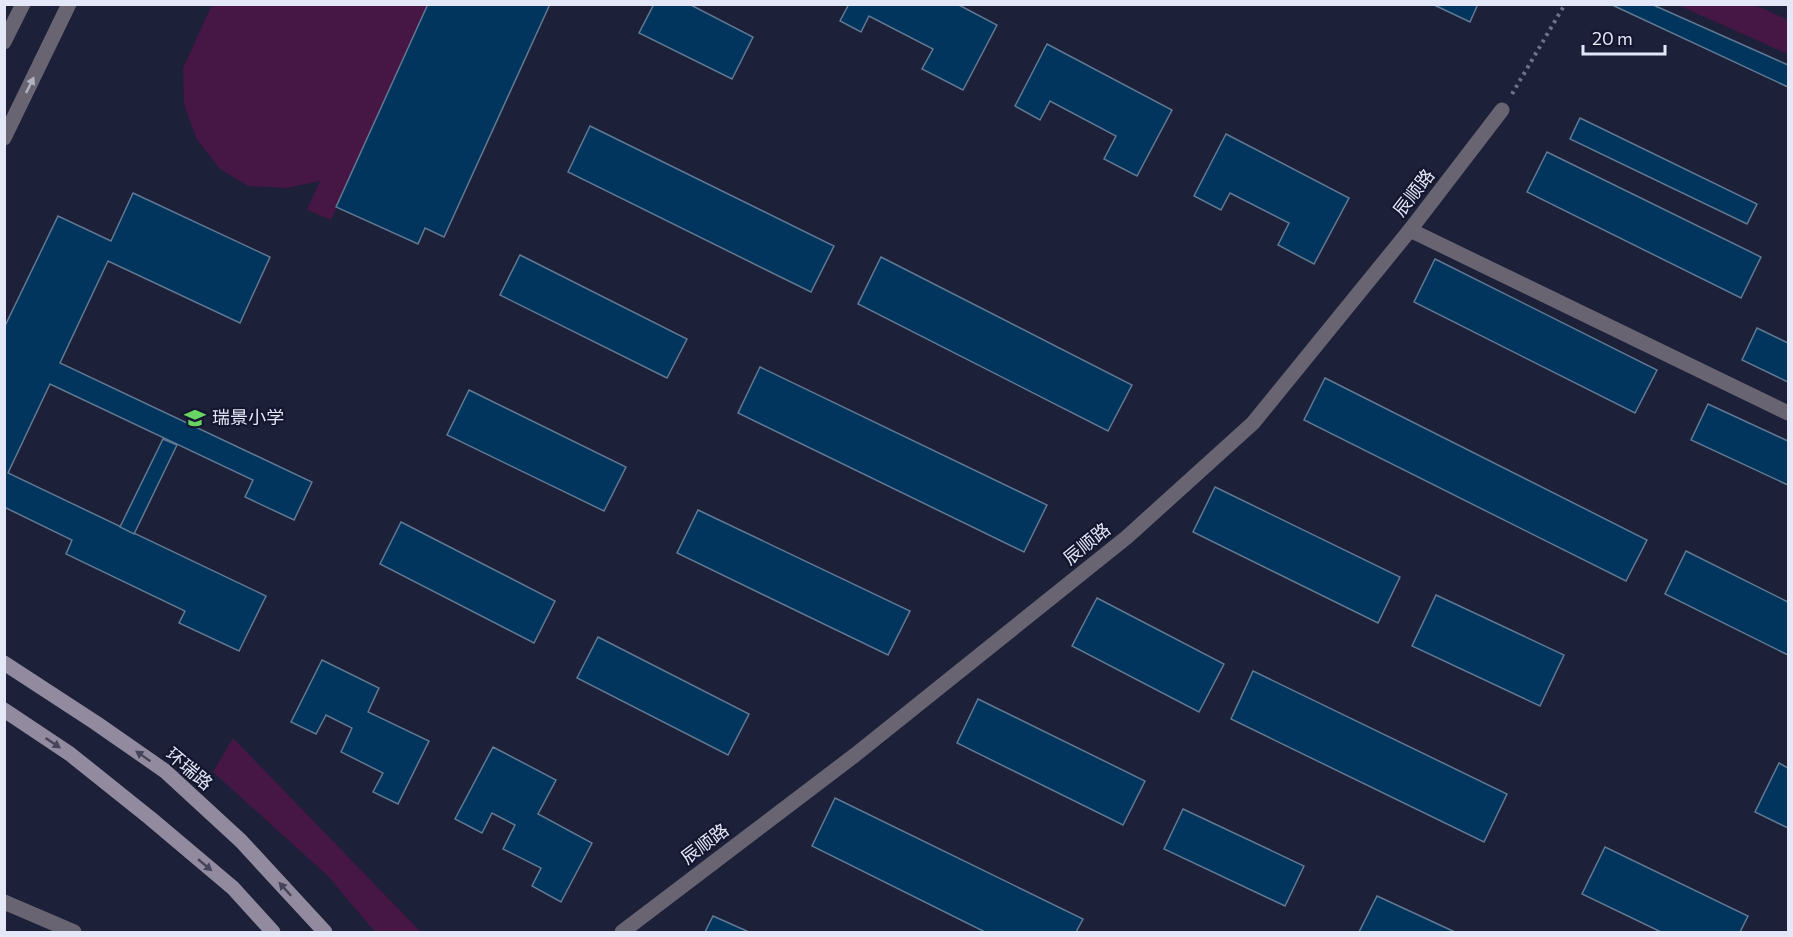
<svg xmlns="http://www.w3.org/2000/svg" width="1793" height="937" viewBox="0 0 1793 937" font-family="Commissioner,'Noto Sans SC',sans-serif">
<rect width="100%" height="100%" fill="#1c2039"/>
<g fill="#461644">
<path d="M212,5H428L331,220L307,210L320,181L287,188L248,186L220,169L196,138L184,104L183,68Z"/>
<path d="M1678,5H1755L1788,20V54Z"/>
<path d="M233,738L421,932H375L328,876L213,772Z"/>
</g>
<g fill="#02355e" stroke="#617992" stroke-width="1.5">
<path d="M428,4H550L444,237L425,228L418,244L336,207Z"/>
<path d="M654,4H689L753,37L732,79L639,33Z"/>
<path d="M849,4H957L997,25L963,90L922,69L933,49L869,16L861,32L840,21Z"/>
<path d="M1432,4H1478L1470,22Z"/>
<path d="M1610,4H1651L1788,65V87Z"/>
<path d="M1047,44L1172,110L1137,176L1104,159L1116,136L1050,101L1040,120L1015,106Z"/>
<path d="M1580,118L1757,204L1747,224L1570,139Z"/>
<path d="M590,126L834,246L811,292L568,172Z"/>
<path d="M1226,134L1349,198L1314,264L1278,245L1289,223L1230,193L1221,210L1194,196Z"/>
<path d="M1547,152L1761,257L1741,298L1527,192Z"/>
<path d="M133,193L270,257L240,323L108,261L60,363L312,482L294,520L245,497L253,480L50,384L8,473L266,596L239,651L179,623L185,611L66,554L72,540L4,507V328L58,216L111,241Z"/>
<path d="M520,255L687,339L667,378L500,295Z"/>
<path d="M881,257L1132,385L1108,431L858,304Z"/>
<path d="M1435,259L1657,370L1635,413L1414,302Z"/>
<path d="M1757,328L1788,343V382L1742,360Z"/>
<path d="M760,367L1047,505L1024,552L738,413Z"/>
<path d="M1325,378L1647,540L1626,581L1304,420Z"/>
<path d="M469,390L626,467L604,511L447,435Z"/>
<path d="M1708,404L1788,441V485L1691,440Z"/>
<path d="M163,439L177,445L134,534L120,527Z"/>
<path d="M1215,487L1400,577L1378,623L1193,532Z"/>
<path d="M698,510L910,611L888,655L677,553Z"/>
<path d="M401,522L555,601L534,643L380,564Z"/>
<path d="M1686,551L1788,602V655L1665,594Z"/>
<path d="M1436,595L1564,655L1540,706L1412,646Z"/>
<path d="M1097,598L1224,664L1199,712L1072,646Z"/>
<path d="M598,637L749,714L728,755L577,678Z"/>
<path d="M322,660L379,688L368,712L429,741L398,804L373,792L383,773L341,752L352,728L326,715L316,734L291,722Z"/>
<path d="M1253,671L1507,794L1484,842L1231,719Z"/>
<path d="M978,699L1145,781L1123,825L957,743Z"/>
<path d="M493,747L556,780L538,814L592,843L561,902L532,886L541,868L503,849L515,825L492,813L482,833L455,819Z"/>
<path d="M1779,763L1788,768V828L1755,812Z"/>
<path d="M835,798L1083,919L1076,932H985L812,846Z"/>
<path d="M1183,809L1304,866L1285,906L1164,849Z"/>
<path d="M1605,847L1748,916L1740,932H1661L1582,894Z"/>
<path d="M1377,896L1455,932H1359Z"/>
<path d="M713,916L749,932H705Z"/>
</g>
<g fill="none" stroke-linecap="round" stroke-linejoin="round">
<path stroke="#6e7288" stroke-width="4" stroke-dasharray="3 4.5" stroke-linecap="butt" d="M1512,94L1565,4"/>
<g stroke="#696472" stroke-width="15">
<path d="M1410,230L1788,413"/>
<path d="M4,902L74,932"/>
</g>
<path stroke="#696472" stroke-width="15" d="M622,932L855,755L1127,537L1253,423L1410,230L1502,110"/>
<g stroke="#696472" stroke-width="15">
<path d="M4,42L23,4"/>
<path d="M4,138L69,4"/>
</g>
<g stroke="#928a9f" stroke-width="15">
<path d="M4,663L96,723L165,771L241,841L325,932"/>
<path d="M4,710L70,754L150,818L233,888L273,932"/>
</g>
</g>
<defs><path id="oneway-solid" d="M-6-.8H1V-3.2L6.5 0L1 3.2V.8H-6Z" transform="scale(1.5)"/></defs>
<use fill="#b2b3c2" href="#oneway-solid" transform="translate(30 85) rotate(-64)"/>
<g fill="#46445b">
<use href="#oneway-solid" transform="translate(53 743) rotate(34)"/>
<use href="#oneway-solid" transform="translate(143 756) rotate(-145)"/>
<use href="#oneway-solid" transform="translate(205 865) rotate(40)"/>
<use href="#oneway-solid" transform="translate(285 889) rotate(-132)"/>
</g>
<defs>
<symbol id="school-bare" viewBox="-9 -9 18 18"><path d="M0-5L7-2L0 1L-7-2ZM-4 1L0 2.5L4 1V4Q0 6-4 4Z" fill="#69d464" stroke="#13162e" stroke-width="2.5" paint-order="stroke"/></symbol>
</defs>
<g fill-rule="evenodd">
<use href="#school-bare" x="180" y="403" width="30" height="30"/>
</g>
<g text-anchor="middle" stroke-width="4.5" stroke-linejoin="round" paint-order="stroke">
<g font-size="18" fill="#e3e7f8" stroke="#13162e">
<text transform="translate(1414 193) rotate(-52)" y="6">辰顺路</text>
<text transform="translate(1087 544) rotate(-39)" y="6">辰顺路</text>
<text transform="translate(189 769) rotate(40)" y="6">环瑞路</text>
<text transform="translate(705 844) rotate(-37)" y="6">辰顺路</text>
</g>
<g font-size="18" fill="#e3e7f8" stroke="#13162e" text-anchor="start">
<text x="212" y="424">瑞景小学</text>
</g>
</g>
<rect width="1793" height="937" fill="none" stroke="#e3e7f8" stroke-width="12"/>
<path d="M1583 45v9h82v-9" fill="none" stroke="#e3e7f8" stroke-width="3"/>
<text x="1592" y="45" font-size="18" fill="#e3e7f8" stroke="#13162e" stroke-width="4.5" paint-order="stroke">20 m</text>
</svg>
